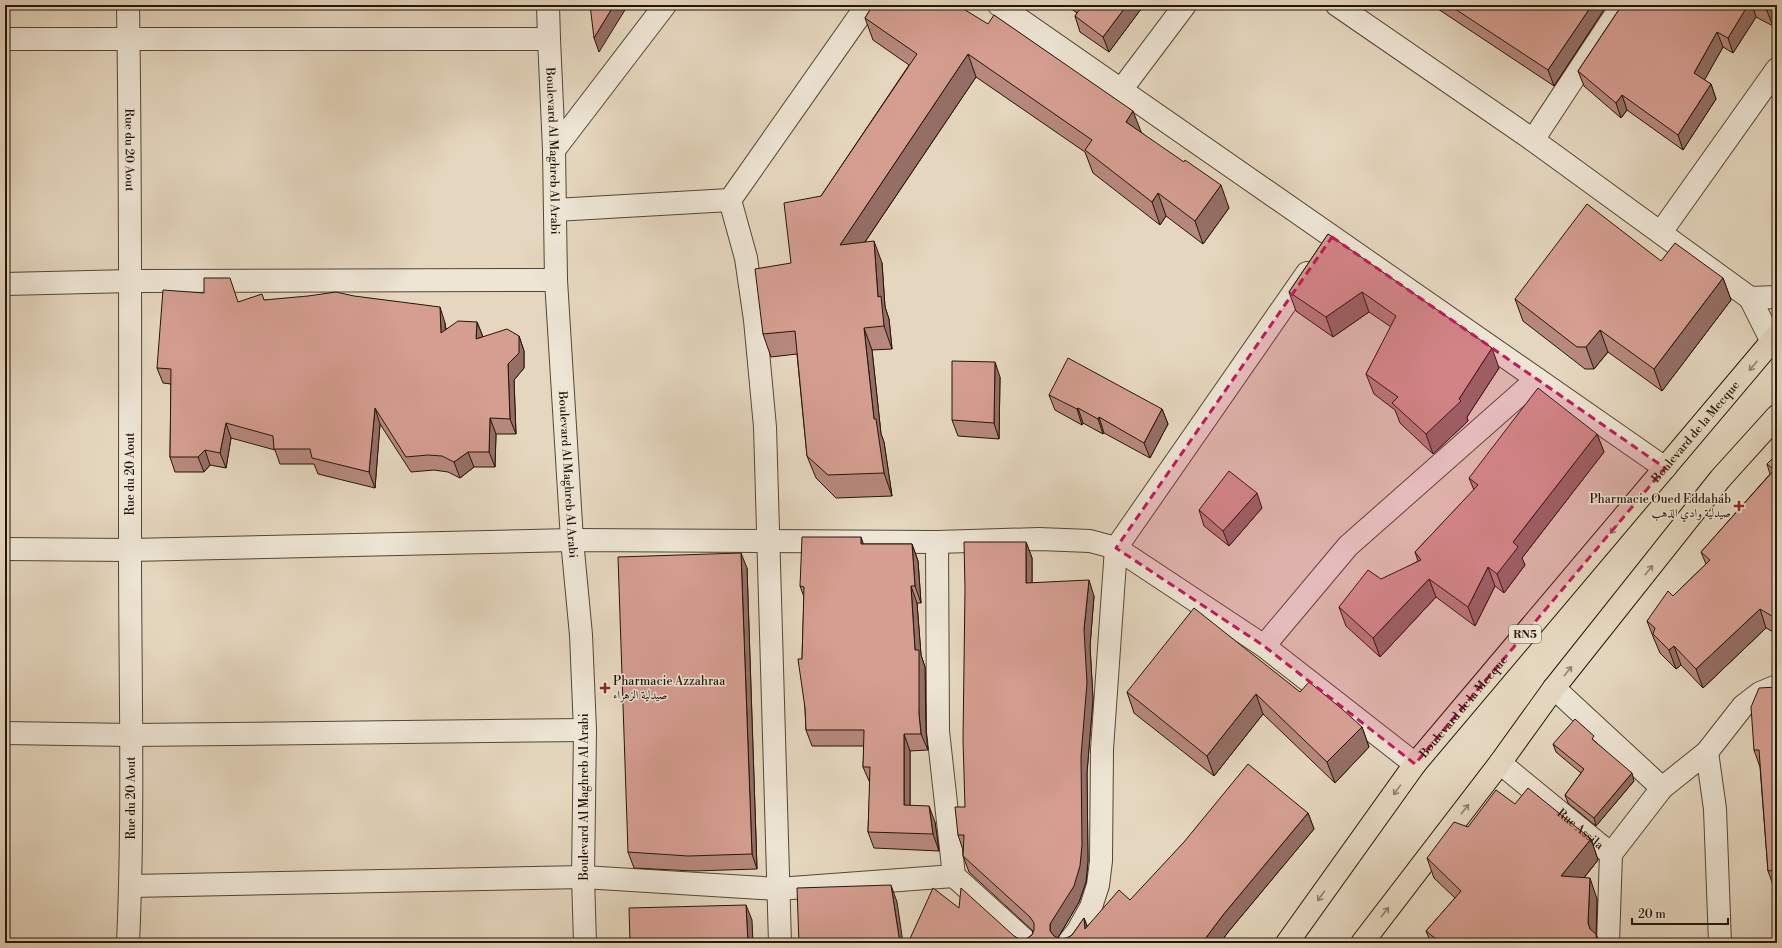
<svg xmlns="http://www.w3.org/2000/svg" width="1782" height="948" viewBox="0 0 1782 948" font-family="'Libre Bodoni',Amiri,serif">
<rect width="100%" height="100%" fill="#e5d7bf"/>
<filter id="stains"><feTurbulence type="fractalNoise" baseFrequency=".005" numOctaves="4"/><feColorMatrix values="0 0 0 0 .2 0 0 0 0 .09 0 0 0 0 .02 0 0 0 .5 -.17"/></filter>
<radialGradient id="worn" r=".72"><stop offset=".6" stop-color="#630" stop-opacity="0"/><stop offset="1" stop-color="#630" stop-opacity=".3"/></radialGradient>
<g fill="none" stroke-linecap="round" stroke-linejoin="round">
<defs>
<g id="street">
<path id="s1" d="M128,5C131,186 130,366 130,547C130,679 134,811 128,943"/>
<path id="s2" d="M548,5L549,39L554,150L556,280L572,540L581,635L585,730L583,877L585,943"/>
<path d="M999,5L1665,468"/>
<path d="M1337,5L1533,140L1750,298L1772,342L1777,346"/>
<path d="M5,39H549"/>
<path d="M1121,90L1185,5"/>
<path d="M1533,140L1622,5"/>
<path d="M554,150L665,5"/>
<path d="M730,200L746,258L755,320L765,427L780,943"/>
<path d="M730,200L867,5"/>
<path d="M555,210L730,200"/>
<path d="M1661,232L1777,69"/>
<path d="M5,284L131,281L556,280"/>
<path d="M1750,298L1777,297"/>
<path d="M937,542L938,731L954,876L1028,943"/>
<path d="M5,549L130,550L572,540L937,542L1039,539L1090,541L1116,548L1264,646L1415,764"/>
<path d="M1264,646L1348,546L1537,379"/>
<path d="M1554,688L1662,788"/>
<path d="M5,733L132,735L585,730"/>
<path d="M1707,752L1715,809L1720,943"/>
<path id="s3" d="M1500,763L1611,854L1608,943"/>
<path d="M1611,854L1662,788L1707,752L1743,706L1760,693L1777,686"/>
<path d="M131,886L583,877L778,889L954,876"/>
<path d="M1068,943L1077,932L1091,907L1098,885L1101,861L1102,749L1116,548L1307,273"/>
</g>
<g id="primary">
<path id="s4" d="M1287,943L1415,764L1777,335"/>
<path d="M1362,943L1500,763L1554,688L1720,479L1777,416"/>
</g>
</defs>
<use href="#street" stroke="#544636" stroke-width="24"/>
<use href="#primary" stroke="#241509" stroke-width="24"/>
<use href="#street" stroke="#eee5d5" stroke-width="22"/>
<use href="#primary" stroke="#e5d7bf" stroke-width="22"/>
</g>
<g fill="#b7887d" stroke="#241509">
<path d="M873,5L1141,132L1229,208L1203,244L1166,216L1160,225L1093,173L1085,152L976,77L865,242L882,263L885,307L889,319L892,349L872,350L881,434L884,442L892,496L836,498L816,478L807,456L797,354L771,357L763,334L791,263L821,196L909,65L873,40L865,18Z"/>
<path d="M1066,5H1144L1109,52L1080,32L1075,16L1077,13Z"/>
<path d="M1432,5H1607L1554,86Z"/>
<path d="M1622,5H1777V20L1773,26L1756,17L1733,53L1723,47L1704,80L1711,84L1716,99L1683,150L1627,110L1621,118L1584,86L1578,71Z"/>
<path d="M1328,234L1499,368L1467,417L1468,421L1433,454L1400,423L1395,410L1374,394L1366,374L1391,327L1369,312L1333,337L1296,311L1289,292Z"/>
<path d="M1661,261L1723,278L1731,300L1662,391L1608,352L1594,369H1585L1523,321L1515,299Z"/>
<path d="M264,300L445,323L446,329L477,322L483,337L519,336L524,351V368L514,380L516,434H496L495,467H474L460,478L448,472L434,470L411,472L380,424L375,488L318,474L314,464H280L275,450L231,438L226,468L210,465L204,472H175L170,457L171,384L163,383L157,368L239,302Z"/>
<path d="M1000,377L999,439L958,436L952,420Z"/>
<path d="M1049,395L1162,409L1168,424L1150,458L1104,433L1103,434L1083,423L1082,425L1055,410Z"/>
<path d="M1597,434L1604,452L1522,558L1525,565L1504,593L1495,586L1475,626L1436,597L1380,657L1346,626L1339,607L1418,561L1415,552L1474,490L1469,478Z"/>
<path d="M1777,454V634L1766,628L1703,688L1681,665L1676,669L1660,653L1655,641L1654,639L1647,621L1706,564L1701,552L1770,474L1767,464Z"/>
<path d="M1262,508L1229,546L1204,526L1199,510Z"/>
<path d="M1026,542L1032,558V583L1094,596L1090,646L1093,699L1087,773L1088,861L1086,882L1079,902L1058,938L1060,939L1067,938L1072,935L1084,918L1087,926L1130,900L1308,813L1314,829L1229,931L1220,943H908L959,908L1019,939H1026L1032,935L1033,931L969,872L963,856V850L958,835L965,807Z"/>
<path d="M864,544H912L918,561L921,603H917L921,655L925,667L926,731L928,750L910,751V805L935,822L939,851L874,848L868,832L870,783L863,767L864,746H812L806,730L805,708L802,659L804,597L800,586Z"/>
<path d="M747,568L757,869L694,871L634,868L628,852Z"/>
<path d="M1777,687V893H1776L1768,871L1760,767L1754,750Z"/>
<path d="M1127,692H1300L1362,727L1369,747L1335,783L1263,714L1214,776L1134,713Z"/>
<path d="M1596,742L1634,781L1596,826L1568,803L1565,795L1581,773L1556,752L1553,744Z"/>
<path d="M1515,804L1591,839L1598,860L1584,878L1597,899L1596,934L1597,943H1431L1426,931L1455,898L1434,878L1427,858Z"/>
</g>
<g fill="#956f66" stroke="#241509">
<path d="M614,5H628L599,52L594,38Z"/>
<path d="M1127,5H1144L1109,52L1103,37Z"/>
<path d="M1592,5H1607L1554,86L1548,70Z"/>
<path d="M1748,5H1752L1756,17L1733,53L1728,38Z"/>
<path d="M1772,5H1777V20L1773,26L1767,11Z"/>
<path d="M1717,32L1723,47L1700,88L1694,73Z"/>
<path d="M968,54L976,77L848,267L840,245Z"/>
<path d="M1711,84L1716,99L1683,150L1678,135Z"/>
<path d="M1622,95L1627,110L1621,118L1616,103Z"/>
<path d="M1133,111L1142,134L1126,122Z"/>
<path d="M1221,185L1229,208L1203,244L1195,221Z"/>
<path d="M1158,193L1166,216L1160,225L1152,202Z"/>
<path d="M874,241L882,263L885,307L889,319L892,349L884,326L878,297Z"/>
<path d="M1723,278L1731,300L1662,391L1654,369Z"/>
<path d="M1362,292L1369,312L1333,337L1326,317Z"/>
<path d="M440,307L445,323L446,348L441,333Z"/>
<path d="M477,322L483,337L476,339Z"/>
<path d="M864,328L872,350L881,434L884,442L892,496L884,473L874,419Z"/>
<path d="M1600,330L1608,352L1594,369L1586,347Z"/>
<path d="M519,336L524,351V368L514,380L516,434L510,419L508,364Z"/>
<path d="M1492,348L1499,368L1467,417L1468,421L1433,454L1426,434L1459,399Z"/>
<path d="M995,362L1000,377L999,439L994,423Z"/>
<path d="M375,408L380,424L375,488L369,472Z"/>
<path d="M1078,408L1083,423L1082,425L1077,409Z"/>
<path d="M1162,409L1168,424L1150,458L1144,443Z"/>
<path d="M1099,417L1104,433L1103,434L1098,419Z"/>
<path d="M490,418L496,434L495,467L489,452Z"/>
<path d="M226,423L231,438L226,468L220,453Z"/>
<path d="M1597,434L1604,452L1522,558L1525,565L1504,593L1497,574L1513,542Z"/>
<path d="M205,450L210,465L204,472L198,457Z"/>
<path d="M468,452L474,467L460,478L454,462Z"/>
<path d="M1257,493L1262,508L1229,546L1223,531Z"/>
<path d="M861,537L867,554L861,544Z"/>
<path d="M1026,542L1032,558V599L1026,583Z"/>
<path d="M912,544L918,561L921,603L915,586Z"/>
<path d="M741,553L747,568L757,869L752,854Z"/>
<path d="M1488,567L1495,586L1475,626L1468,607Z"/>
<path d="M1429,579L1436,597L1380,657L1373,638Z"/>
<path d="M1089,580L1094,596L1090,646L1093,699L1087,773L1088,861L1086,882L1079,902L1056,941L1050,931V924L1084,629Z"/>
<path d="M911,586L917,603L921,655L925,667L926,731L928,750L921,734L919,714Z"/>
<path d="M1760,609L1766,628L1703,688L1696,669Z"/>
<path d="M1674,646L1681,665L1676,669L1669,650Z"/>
<path d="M1256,694L1263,714L1214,776L1207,756Z"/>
<path d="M1362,727L1369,747L1335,783L1327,762Z"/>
<path d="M904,734L910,751V821L904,805Z"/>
<path d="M1632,773L1634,781L1596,826L1594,818Z"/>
<path d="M929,806L935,822L939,851L933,834Z"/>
<path d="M1308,813L1314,829L1229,931L1220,943H1202L1223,915Z"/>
<path d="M1591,839L1598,860L1569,896L1561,876Z"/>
<path d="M1590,878L1597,899L1596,943L1590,929L1588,923Z"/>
<path d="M891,885L897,902L903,943H900Z"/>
<path d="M746,905L752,920L753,943H748Z"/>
<path d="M1084,918L1090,934L1085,929Z"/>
<path d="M1596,934L1600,943H1597Z"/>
</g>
<g fill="#d59e91" stroke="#241509">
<path d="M590,5H614L594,38Z"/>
<path d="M873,5H957L988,24L994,15L1133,111L1126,122L1184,162L1185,160L1221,185L1195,221L1158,193L1152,202L1085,150L1092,140L968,54L840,245L874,241L878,297L881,296L884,326L864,328L874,419H876L884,473L828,475L807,456L795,331L763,334L755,269L791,263L784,203L821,196L917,54L865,18Z"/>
<path d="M1081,5H1127L1103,37L1075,16L1082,6Z"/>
<path d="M1449,5H1592L1548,70Z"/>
<path d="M1622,5H1748L1728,38L1717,32L1694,73L1711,84L1678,135L1622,95L1616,103L1578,71Z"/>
<path d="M1757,5H1772L1767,11Z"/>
<path d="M1587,204L1661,261L1675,243L1723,278L1654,369L1600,330L1586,347H1577L1515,299Z"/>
<path d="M1328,234L1492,348L1459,399L1461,401L1426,434L1392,403L1398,397L1366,374L1396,316L1362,292L1326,317L1289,292Z"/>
<path d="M204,278H230L238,302L262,294L264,300L308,296L336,292L354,296L440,307L441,333L458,321L477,322L476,339L507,329L519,336V353L508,364L510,419L490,418L489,452H468L454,462L442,456L428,455L406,457L375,408L369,472L312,458L310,449H274L273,436L226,423L220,453L205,450L198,457H170L171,369L157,368L163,290L204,293Z"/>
<path d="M1068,358L1162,409L1144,443L1099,417L1098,419L1078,408L1077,409L1049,395Z"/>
<path d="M952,361L995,362L994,423L952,420Z"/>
<path d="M1538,388L1597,434L1513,542L1518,547L1497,574L1488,567L1468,607L1429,579L1373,638L1339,607L1368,570L1381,579L1421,560L1415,552L1478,485L1469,478Z"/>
<path d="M1777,454V619L1760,609L1696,669L1674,646L1669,650L1653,634L1655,628L1647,621L1668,591L1673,596L1710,560L1701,552L1774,470L1767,464Z"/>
<path d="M1229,471L1257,493L1223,531L1199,510Z"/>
<path d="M802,537H861V544H912L915,586H911L915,650H919V714L921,734H904V805L929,806L933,834L868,832L870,767H863L864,730H806L805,708L798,659H802L804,587L800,586Z"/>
<path d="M964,542H1026V583L1089,580L1084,629L1087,683L1081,756L1082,845L1080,866L1074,886L1050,924V931L1054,936L1060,939L1067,938L1072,935L1084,918L1085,929L1119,890L1130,900L1184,842L1248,764L1308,813L1223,915L1202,943H926L920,938L921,943H908L933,888L959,908L961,888L1014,936L1019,939H1026L1032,935L1034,930V923L1030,917L963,856L964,835H958L955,807H965L963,740L965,589Z"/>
<path d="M741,553L752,854L688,856L628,852L618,557Z"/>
<path d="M1194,608L1300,692L1309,682L1342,709L1362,727L1327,762L1256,694L1207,756L1127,692Z"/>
<path d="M1777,687V870L1768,871L1759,750H1754L1751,707L1759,688Z"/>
<path d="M1575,719L1594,736L1592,739L1632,773L1594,818L1565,795L1584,769L1553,744Z"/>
<path d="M1528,788L1591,839L1561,876L1590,878L1588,923L1590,929L1596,934L1597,943H1441L1426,931L1461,891L1427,858L1454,822L1468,827L1496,790L1515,804Z"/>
<path d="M891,885L900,943H799L797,888Z"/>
<path d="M746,905L748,943H630L629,908Z"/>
<path d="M1777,939V943H1754V941Z"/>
</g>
<defs><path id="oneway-shaft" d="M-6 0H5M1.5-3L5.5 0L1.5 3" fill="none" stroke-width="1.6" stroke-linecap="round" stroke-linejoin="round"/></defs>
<g stroke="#8e806d">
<use href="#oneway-shaft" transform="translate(1753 366) rotate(130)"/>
<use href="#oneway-shaft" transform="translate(1614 529) rotate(130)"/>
<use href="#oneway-shaft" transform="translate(1649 570) rotate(-51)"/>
<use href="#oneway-shaft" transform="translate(1568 671) rotate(-51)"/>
<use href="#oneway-shaft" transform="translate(1397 790) rotate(126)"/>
<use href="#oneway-shaft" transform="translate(1465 809) rotate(-52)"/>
<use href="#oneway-shaft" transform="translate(1321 896) rotate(126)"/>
<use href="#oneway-shaft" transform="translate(1385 912) rotate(-52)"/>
</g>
<path fill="#c2185b" fill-opacity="0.2" stroke="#c2185b" stroke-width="3" stroke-dasharray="8 5" stroke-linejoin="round" d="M1332,237L1665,468L1415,764L1264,646L1116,548Z"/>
<g fill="#8f2418" stroke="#eee5d5" stroke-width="1.5">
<path d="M1737 500h4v4h4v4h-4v4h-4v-4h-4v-4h4z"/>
<path d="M603 682h4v4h4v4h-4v4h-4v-4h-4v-4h4z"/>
</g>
<g text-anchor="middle" stroke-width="3" stroke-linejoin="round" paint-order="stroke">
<rect fill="#eee5d5" stroke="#615346" stroke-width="1" x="1509" y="625" width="32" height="18" rx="3"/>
<g font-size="11" font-weight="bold" fill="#241509">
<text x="1525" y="638">RN5</text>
</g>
<g font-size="12" fill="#241509" stroke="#eee5d5">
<text dy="4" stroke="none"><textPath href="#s1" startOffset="145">Rue du 20 Aout</textPath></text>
<text dy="4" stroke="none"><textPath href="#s2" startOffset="146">Boulevard Al Maghreb Al Arabi</textPath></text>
<text dy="4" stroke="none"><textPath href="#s4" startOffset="655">Boulevard de la Mecque</textPath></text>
<text transform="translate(130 474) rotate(-90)" y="4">Rue du 20 Aout</text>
<text dy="4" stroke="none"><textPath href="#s2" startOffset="470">Boulevard Al Maghreb Al Arabi</textPath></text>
<text dy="4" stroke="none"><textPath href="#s4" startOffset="295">Boulevard de la Mecque</textPath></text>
<text transform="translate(584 797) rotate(-90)" y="4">Boulevard Al Maghreb Al Arabi</text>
<text transform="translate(131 798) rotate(-90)" y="4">Rue du 20 Aout</text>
<text dy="4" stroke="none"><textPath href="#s3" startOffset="104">Rue Assila</textPath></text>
</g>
<g font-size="12" fill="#241509" stroke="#eee5d5" text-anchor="end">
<text x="1731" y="503">Pharmacie Oued Eddahab<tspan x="1731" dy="14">صيدلية وادي الذهب</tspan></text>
<text x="613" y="685" text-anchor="start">Pharmacie Azzahraa<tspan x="613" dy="14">صيدلية الزهراء</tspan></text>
</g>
</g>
<rect width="1782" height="948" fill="none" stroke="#e5d7bf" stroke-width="20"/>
<rect x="6" y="6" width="1770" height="936" fill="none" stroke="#241509" stroke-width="2"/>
<rect x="10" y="10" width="1762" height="928" fill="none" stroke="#241509"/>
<path d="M1632 918v6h96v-6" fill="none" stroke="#241509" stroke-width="2"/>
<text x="1638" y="918" font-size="12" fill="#241509" stroke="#eee5d5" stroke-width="3" paint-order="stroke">20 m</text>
<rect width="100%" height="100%" filter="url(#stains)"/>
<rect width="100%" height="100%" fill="url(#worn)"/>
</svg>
